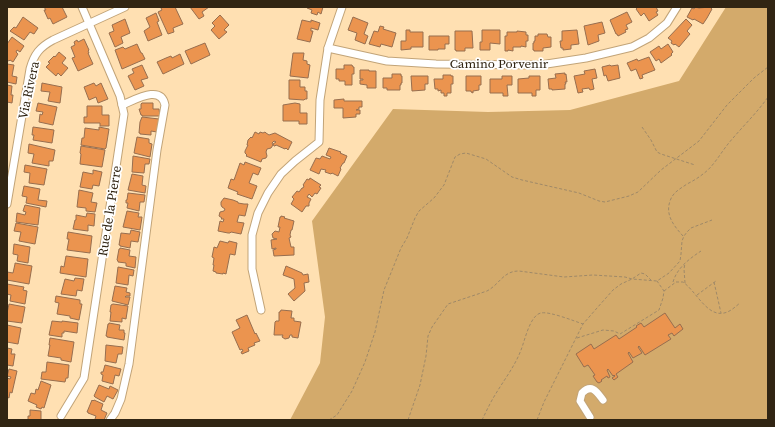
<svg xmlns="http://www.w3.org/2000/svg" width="775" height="427" viewBox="0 0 775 427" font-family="'Source Serif 4',serif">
<rect width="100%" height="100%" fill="#ffe0b2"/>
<path fill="#d3aa6b" d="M726,7H768V420H290L320,363L325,317L312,221L393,109L488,112L570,110L679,81Z"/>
<g fill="#eb944f" stroke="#976e4f">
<path d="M44,7H62L67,17L53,24L50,18L48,19L44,10H46Z"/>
<path d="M164,7H175L183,24L173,28L174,32L168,34L158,12L162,10L161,8Z"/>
<path d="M190,7H209L202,12L204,16L199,19Z"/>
<path d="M307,7H323L321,14L318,12L317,15L311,13L312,10L307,8Z"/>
<path d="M638,7H656L658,11L656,12L658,15L649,21L644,13L641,16L636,9Z"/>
<path d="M695,7L699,8L710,7L712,9L707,18L703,24L694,19L693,20L687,17L692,8L694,9Z"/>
<path d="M627,12L632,22L626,25L628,29L625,30L626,32L618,36L617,34H616L610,20Z"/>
<path d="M156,13L159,21L157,22L162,35L148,41L144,31L150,27L146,18Z"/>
<path d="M220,15L229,25L224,30L227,32L219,39L211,30L215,26L212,23Z"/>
<path d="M23,17L38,28L34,34L30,32L24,40L10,31L14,27L16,28Z"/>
<path d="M353,17L368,23L364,34L368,36L365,44L355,40L357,33L348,30Z"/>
<path d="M125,19L130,33L121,37L123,43L115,47L109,33L114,31L112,25Z"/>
<path d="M686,19L692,25L687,31L690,34L679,47L675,44L674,45L671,43L672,41L668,38Z"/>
<path d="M302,20L311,22V20L320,23L318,30L311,28V31H313L310,42L297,39Z"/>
<path d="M602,22L605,33L598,35L599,41L588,45L584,26Z"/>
<path d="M380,26L384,27L383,29L396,33L392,47L381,44L380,47L369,44L374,31L378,32Z"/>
<path d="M406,30H410V32H423V47H411V49L401,50V41H406Z"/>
<path d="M482,30H500V44L490,43V50H480V42H482Z"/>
<path d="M577,30L579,44L571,45V49L563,50V48H561L560,41H562V31Z"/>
<path d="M455,31H472L473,48H465V51H456V50H455Z"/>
<path d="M517,31L526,32V35H528V41H526V47L521,46V47H513V51L508,50V51H505V36H507V32H517Z"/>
<path d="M538,34H547L548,37H551V47L543,48V51H534V50H533V43H534V41H535V36H538Z"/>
<path d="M429,36H449V44H445V49H438V50H429Z"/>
<path d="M12,37L24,46L20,52L17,50L16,52L18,54L13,62L10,60L9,61L7,60V44Z"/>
<path d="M84,39L89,50L88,51L89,53H88L93,64L78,71L72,58L75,57L71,47L75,45L74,42L77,40L78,42Z"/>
<path d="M205,43L210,55L191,64L185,51Z"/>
<path d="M137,44L141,53H142L145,59L122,69L115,50L123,47L125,49Z"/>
<path d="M668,44L673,52L671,54L672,55L661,63L659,59L656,61L650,52L659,46L661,49Z"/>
<path d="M59,52L66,58L62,63L68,68L61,76L58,73L56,76L46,67L50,63L48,62L54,56L55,57Z"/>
<path d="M293,53H304L303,60L307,61V64L310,65L308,78L290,76Z"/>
<path d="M180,54L184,64L163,74L157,62L166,58L171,56L172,58Z"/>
<path d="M649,57L655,70L642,75L643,78L640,79L636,69L631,71L627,63L637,59L638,61Z"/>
<path d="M7,64L14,65L12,76L17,77L16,84L7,82Z"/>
<path d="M142,65L148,78L141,80L144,86L135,90L128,76L134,73L132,69Z"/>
<path d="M344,65H352L353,67H354V74H352V85H345V81H339V79H336V69H344Z"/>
<path d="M610,65L611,66L618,65L620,78L608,81L606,75L604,76L602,67Z"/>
<path d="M595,69L597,78L592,79L594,89L590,90L589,88L582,89L583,92L578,93L574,76L585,74L584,71Z"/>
<path d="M360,70H369V71H376V88H367V85L360,84V80H363V79H360Z"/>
<path d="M565,73V75L566,74L567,82H565L566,84H565V89L552,90V89H549L548,79L556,78L555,74Z"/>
<path d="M392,74H401V76H402V83H401V85H400V90H387V88H383V78H392Z"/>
<path d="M443,75H451V76H453V84H451V93H447V96H444V93H441V90L438,91V89H435L434,79H443Z"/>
<path d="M411,76H428V84H425V90L412,91Z"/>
<path d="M466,76H481V85H479V90L473,91V93L471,92V91H466Z"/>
<path d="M502,76H512V85H507L508,96H503V93H490V79H502Z"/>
<path d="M529,76H540V90H536V96H532V93H518V79L529,78Z"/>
<path d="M289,80H300V87H305V91H307V99H305L304,100L289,99Z"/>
<path d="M42,83L62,87L60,103L48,101L50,92L41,91Z"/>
<path d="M94,83L96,86L101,83L108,99L98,103L96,97L89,100L84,87Z"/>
<path d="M7,85L12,86L11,95H13L12,103L7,102Z"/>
<path d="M344,99V101H362V107H359V109L356,110H360V114H356V117L343,118V108H334V100Z"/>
<path d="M38,103L57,107L53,125L39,122L40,114L42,115L43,112L36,111Z"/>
<path d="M142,103H153V109H159L160,116H142V115H141L139,109H141V104Z"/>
<path d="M295,103L300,104V113H307V124H299V121H283V105Z"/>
<path d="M87,106H102V115H109V126H100V123H84V117H87Z"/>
<path d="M142,117L159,119L157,132L151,131V135L140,134V133H139L140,122Z"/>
<path d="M33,127L54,130L52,143L33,140L34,135H32Z"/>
<path d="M99,127L109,129L106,148L105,149L81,145L82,138H84L85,128L99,130Z"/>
<path d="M255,132L259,134L260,132L263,133L265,132L266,133L269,135L275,133L292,142L288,150L286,148L285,149L276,145L275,146H274L273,144L276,142L274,141L272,143L273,145L271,148L267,149L266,152L267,156L266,158L262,159L261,162L246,156L247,155L245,153V151L248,145H247L248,140L251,137L252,138Z"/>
<path d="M137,137L149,139V143L152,144L150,157L134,153Z"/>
<path d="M29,144L55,150L53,161H49V166L32,163L34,154L28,153Z"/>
<path d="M81,146L105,150L102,167L80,164L81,154L80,153Z"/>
<path d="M329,148L341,152L340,153L347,156L344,163H343L340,168L341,169L338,176L332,173L331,174L325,172L326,170L321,169L319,174L310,170L316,158L320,159L322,156L330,159L331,157L326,155Z"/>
<path d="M133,156L150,159L149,164H145L144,173L132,172Z"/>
<path d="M245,162L261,168L258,175L253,173L249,183L257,186L252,199L237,194L238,192L228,188L231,179L234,180L240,163L244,165Z"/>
<path d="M25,165L47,169L44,185L29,183L30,173L24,172Z"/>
<path d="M93,170L102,172L99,186L93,185L92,189L80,187L83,172L93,174Z"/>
<path d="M132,174L143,176L142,185L146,186L145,193L128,190Z"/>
<path d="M310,178L321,185L319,187L321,188L317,194L315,193L312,197L309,194L307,197L311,199L309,203V206H306L302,212L291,204L294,199L292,197L297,191L299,192L302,188H303L304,186L303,185L307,179L309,180Z"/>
<path d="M24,186L40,189L38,200L47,201L46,207L26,203L27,197L22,196Z"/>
<path d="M79,190L93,193L91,202L97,203L95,212L86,211V208L77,207Z"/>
<path d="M128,193L145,195L144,202H140L139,211L127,208L128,203H126V200H127Z"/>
<path d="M224,198L233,200L238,202V203L244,204H248L245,216L239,215L237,222L244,223L241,234L231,232L230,233H228L218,231L220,221L223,222L224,219H221L222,218L219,216L220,212L224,211L225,209L222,207L221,205V202Z"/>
<path d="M25,205L40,208L38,225L16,222L17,213L25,215L26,212L23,211Z"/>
<path d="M127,211L139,213L138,217H142L140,230L123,227Z"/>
<path d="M87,213L95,214L94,226L88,225V231L73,229L75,220H76V215L86,217Z"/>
<path d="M281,216L285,217L284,218L294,221L292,230H291L290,235L291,237L289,238L291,247H294V255L274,256L273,250L276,249V248L272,249L271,240L277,239L273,238L272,234L275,231L279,232L280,227H278L280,217H281Z"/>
<path d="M16,223L38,227L35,244L19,241L21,232L14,231Z"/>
<path d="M131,230L140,232L138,242L131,241L130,248L120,246V245H119L121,233L130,234Z"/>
<path d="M68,232L92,236L90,253L67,250L69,239H67Z"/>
<path d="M220,241L228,243L229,241L237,243L235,255L230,254L226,274L223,273V274L216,273V272L213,271L214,265H213L214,258L212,257L214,247L217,248Z"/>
<path d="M14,244L30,247L28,263L17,261L18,255L13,254Z"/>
<path d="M120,248L130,250L129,256L136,257L135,268L126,266V263L118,262V261L117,260L119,249H120Z"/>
<path d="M66,256L88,259L86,277L60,273L61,266L64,267Z"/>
<path d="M15,263L32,266L29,284L7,280V272L13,273L15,264Z"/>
<path d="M286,266L302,273L303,275L308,274L309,282L304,283L305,291L294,301L288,294L295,288L294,279L283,275Z"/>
<path d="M118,267L134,270L133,276L129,275L128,285L116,283Z"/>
<path d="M75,278L84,279L82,291L77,290L76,296L61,294L65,279L74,281Z"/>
<path d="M7,284L24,287L23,290L27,291L25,304L10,301L11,295L7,294Z"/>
<path d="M115,286L127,288L126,292L130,293V296H126L125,297H130L128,305L112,301Z"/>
<path d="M56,296L80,300V304H82L79,320L70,318V316L57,314L59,303L55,302Z"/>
<path d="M9,304L25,307L22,323L7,321V313Z"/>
<path d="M113,304L128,306L126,319L122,318V322L110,321L111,312H110L111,305Z"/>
<path d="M281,310L292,311L291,318H294V321L301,322L298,338L292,337V335H290L289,338L285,339L282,337L283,335H274L275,322L276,321H279V312H280Z"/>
<path d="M665,313L675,328L680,324L683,329L674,336L672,333L668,335L671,339L645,355L639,346L638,347L642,353L633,358L629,352L628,353L633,362L616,374L618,377L614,380L612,378L615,376L614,375L613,376L608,369L607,370L610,377L608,378L607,376L601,380L602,381L599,383L597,382L593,376L595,375L588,365L584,367L576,354L591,344L594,349L616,335L619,339L637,327L636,326L641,323L644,327Z"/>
<path d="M247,315L255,334L256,333L260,341L254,343L255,345L248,348L249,351L242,354L241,352L243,351L242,349L240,350L232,332L240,328L236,320Z"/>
<path d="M52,321L62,322V321L78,323L77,333L64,331V333H62V337L49,335Z"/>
<path d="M109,323L120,325L119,330H124V333H125L124,340L107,337V336H106L108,324H109Z"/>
<path d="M7,325L21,328L18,344L7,342Z"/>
<path d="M50,338L74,342L71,362L61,360V358L48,356L50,345H49Z"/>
<path d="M106,345L123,347L122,354H118L116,363L105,361Z"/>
<path d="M7,348L12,349L11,354H15L13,366L7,365Z"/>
<path d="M47,362L69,365L68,378H66L65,382L41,379L42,372H46Z"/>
<path d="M105,365L121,369L119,376L115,375L113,384L102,381L103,375L101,374V372H103Z"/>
<path d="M9,369L17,371L12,393L10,392L9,398L7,397V378L10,379L11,377L7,376Z"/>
<path d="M41,381L51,385L44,408L42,407L41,409L36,407L37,405L28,401L31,393L35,394L36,389L38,390Z"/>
<path d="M99,385L109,389L110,386L118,390L113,399L107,396L104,402L95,397L94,396Z"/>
<path d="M92,400L93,401L94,400L103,404L101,410L107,413L104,420H96L95,419L96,416L88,413V412H87Z"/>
<path d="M30,410L41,411V420H28V416H30Z"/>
</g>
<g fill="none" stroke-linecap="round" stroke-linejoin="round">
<defs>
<g id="minor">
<path d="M328,48L387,61L436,64L540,65L586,58L632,47L649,38L667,23L677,7"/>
<path d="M7,204L30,69C34,54 40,47 53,40L125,7"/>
<path d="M261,310L252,269V235L258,213L268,193L281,174L295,161L319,142L320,100L328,48L342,7"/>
<path d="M61,416L84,378L124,114L120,96L82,7"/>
<path d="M590,417L580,401L582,393C592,383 597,392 603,400"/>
<path d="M110,420L115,413L121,399L129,364L157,150L165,105C161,84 135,100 122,105"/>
</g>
</defs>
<use href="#minor" stroke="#c2a478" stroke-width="9"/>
<g stroke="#9f8968" stroke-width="1" stroke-dasharray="3 2" stroke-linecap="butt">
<path d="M642,127L651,140L657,152L661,154L695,165"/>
<path d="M683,236C674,226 665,215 670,201C673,192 680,189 687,184C693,181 698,178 703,174C713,167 720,154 728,144C741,128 757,113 768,97"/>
<path d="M673,282C677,268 689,259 701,251"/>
<path d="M714,282L721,313"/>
<path d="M685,283L684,269L685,263"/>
<path d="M664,291L676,282H683C696,291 707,317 724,313C730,312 735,307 740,303"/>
<path d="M697,295L716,281"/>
<path d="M577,338L603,330L614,331L620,334L659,310L663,298L664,291L657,281"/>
<path d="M329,420L337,415L352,391L365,362L375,332L384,290L401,248L407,238L415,218L419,211L434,198L444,185L455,157L460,154L466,153L486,159L512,177L522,180L579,193L599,201L605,202L629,196L638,192L661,170L699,141L727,105L754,78L768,67"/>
<path d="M408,420L420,385L426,356L428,336L432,327L448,304L487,291C500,284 503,271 519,271L564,277L593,275L625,277L632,279L657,281L669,273L680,261L681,254L682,241L684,236L687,232L691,228L712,220"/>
<path d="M482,420C486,412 490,403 495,395C504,380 515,366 521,350C525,340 530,315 541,313C549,311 574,321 583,324"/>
<path d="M537,420L544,402L583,324L597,308L613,290L621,284L632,279L641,273L645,274L651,280"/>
</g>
<use href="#minor" stroke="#fff" stroke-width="7"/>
</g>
<g text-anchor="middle" stroke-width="3.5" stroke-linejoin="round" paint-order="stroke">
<g font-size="13" fill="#312513" stroke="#fff">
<text x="499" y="68">Camino Porvenir</text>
<text transform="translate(28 90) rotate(-78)" y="5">Via Rivera</text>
<text transform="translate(109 211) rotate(-81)" y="5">Rue de la Pierre</text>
</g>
</g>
<rect width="775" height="427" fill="none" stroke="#312513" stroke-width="16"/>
</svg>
